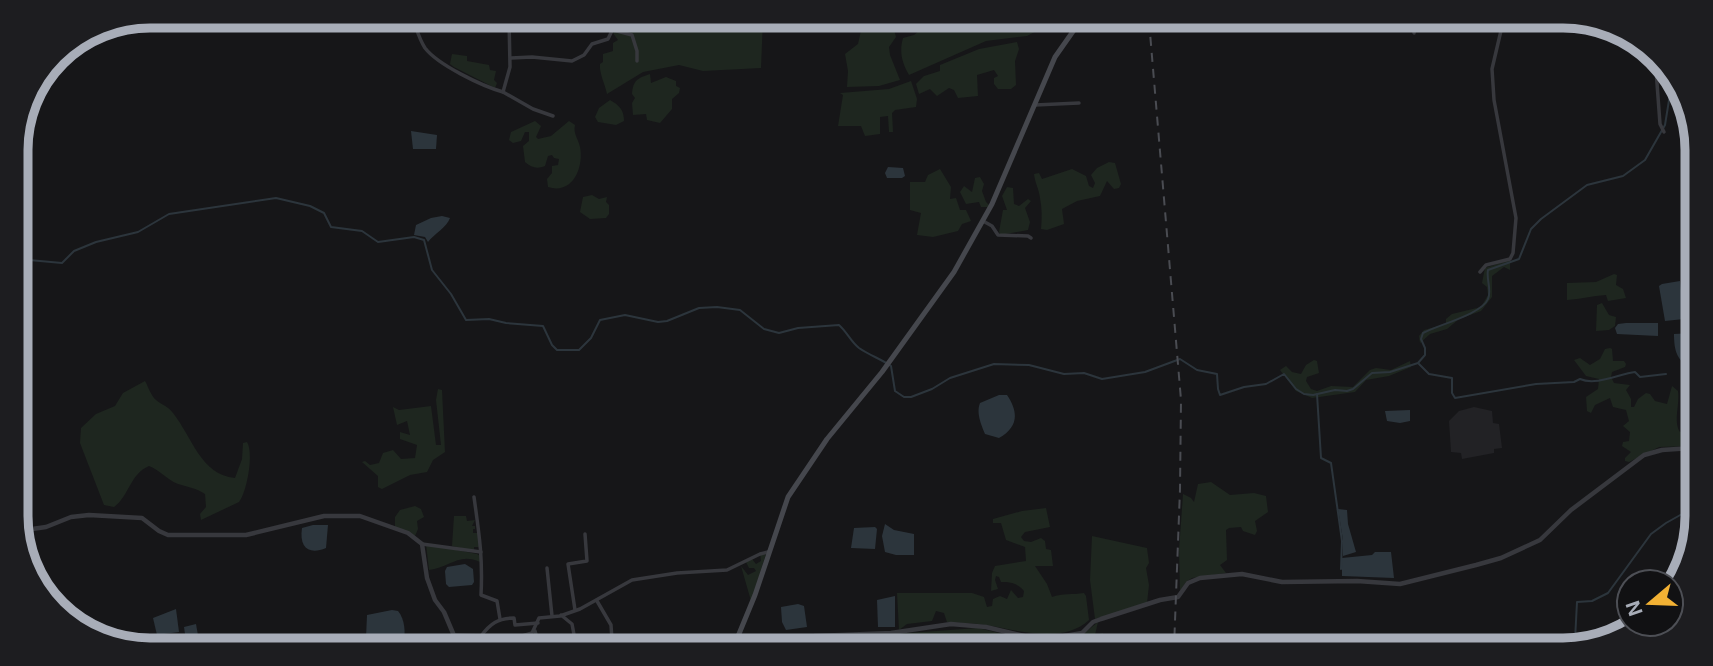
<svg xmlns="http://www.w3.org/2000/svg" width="1713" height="666" viewBox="0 0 1713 666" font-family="Inter,sans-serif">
<rect width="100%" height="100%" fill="#161618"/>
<path fill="#222225" d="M1474,407L1492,411L1493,423L1499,424L1502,448L1494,449V453L1462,459L1461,453L1451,452L1449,421L1459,411Z"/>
<g fill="#1e261f">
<path d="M620,18L763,19L761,68L703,71L679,65L643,72L607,94C605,84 599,73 600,64L603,62V54L613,51V43L618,40L613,33Z"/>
<path d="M917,20H1047V21L1044,27L1027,36L986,41L909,75C902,63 899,52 903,38L914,35L920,30Z"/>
<path d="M862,26H875L887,30L893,26L896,37L889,47L890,55L900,80L879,86L847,87L848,71L845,54L858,44Z"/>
<path d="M1017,42L1019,49L1015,61L1016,85L1011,89H998L994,84V78L998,76L994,70L977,75L978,96L958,98L954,90L949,88L937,96L930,89L919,94L916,84L924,76L940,71V65L979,49Z"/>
<path d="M452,54L467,56V61L489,65L490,70L496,71L494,80L497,83L495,88L454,67L450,64Z"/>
<path d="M650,74L651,83L666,77L676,81V86L680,88L679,93L672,99V109L660,123L647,120L646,114L633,115L632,103L635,98L632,94C633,80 638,78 650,74Z"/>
<path d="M911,81L917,99L916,107L895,110L892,113L893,132H889L888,116L880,117V134L865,136L861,126H838L843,95L840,93L889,89Z"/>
<path d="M610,100C619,105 624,110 624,121L616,125L598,122L595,117L599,108Z"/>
<path d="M535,121L541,126L536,137L538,139L551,136L569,121L575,125C573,134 578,138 580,147C584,167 573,195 548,187L547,179L552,173V166L558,165L559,159L554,158L552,155L548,156L545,166C537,169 532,168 525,162L523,146L529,141V132H525L521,141L513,143L509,140L511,132Z"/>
<path d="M1109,162L1115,163L1121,184L1119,188L1114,189L1107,181L1100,196L1077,201L1062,209L1064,224L1047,230L1041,229C1042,218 1042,208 1040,198C1039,189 1035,183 1034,174L1039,173L1042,179L1072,169L1086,176L1089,186L1093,188L1095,183L1091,175L1097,168Z"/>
<path d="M940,169L951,187L950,199L956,198L960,210H966L971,221L962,224L958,231L933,237L917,235L921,213L910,210V182H925L928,175Z"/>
<path d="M980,177L984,184L982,191L986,202L989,205L988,207H981L979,202L966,204L960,192L964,186L972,192L975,178Z"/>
<path d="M1007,187L1013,188L1014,204L1019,206L1028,199L1031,201L1025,208L1030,222L1028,230L1001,235L999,232L1003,210H1007L1002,196Z"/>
<path d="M592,195L599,199L607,197L606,202L609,205V214L606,218L590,219L580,212L583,197Z"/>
<path d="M1510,260V270L1504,267L1492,276V297L1481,311L1459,319L1447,329L1430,334L1420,343L1419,336L1424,330L1446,324V319L1452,314L1481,307L1488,295L1487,287L1482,283L1485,268Z"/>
<path d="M1614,274L1617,275L1616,285L1623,289L1626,298L1608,301L1606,295C1592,296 1581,299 1567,300V283L1596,282Z"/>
<path d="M1602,303L1609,315L1616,317L1615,326L1609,330L1596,331L1597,305Z"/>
<path d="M1610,348L1612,349L1613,361H1624L1626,364L1625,367L1612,372L1611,377L1614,383L1630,385L1626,390L1631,399V407H1634L1638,399L1646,393L1650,394L1655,401L1667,404L1672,386L1678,391C1680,405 1673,421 1680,432C1696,424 1685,412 1683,399L1685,396L1692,397V446L1659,447L1629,462L1625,461V458L1631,452L1622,446L1623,442L1629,441L1630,432L1623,426L1629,421L1626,410L1613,407L1610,398L1595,405L1591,413L1587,411L1586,397L1598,389L1599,379L1586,376L1574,360L1580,358L1590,365L1600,359L1605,349Z"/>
<path d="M1314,360L1317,361L1319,373L1307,377L1306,381L1311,389L1317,391L1331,386L1353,387L1370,370L1376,368L1391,370L1410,361L1411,367L1389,376L1366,380L1355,392L1312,398L1296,391L1280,370L1286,366L1292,372L1301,374L1306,365Z"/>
<path d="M145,381C148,386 151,396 156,400C162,405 168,406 173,413C192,437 201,475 235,478L242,459L243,443L247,442C254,453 247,492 239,502L201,520L200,514L206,507L205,494C196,488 188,487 178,484C167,480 160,470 149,466C130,474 129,496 114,507L104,505L80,443L81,428L96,414L115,406L123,393Z"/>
<path d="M438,389L442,390L445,452L433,460L427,472L410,475L382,489L378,487V476L362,462L365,461L370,465L379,463L383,453L393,450L401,459L415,458L417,445L400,439V432L410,435L407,421L397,425L393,407L399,410L431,406L436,445H441L436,400Z"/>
<path d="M1211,482L1230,495L1254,493L1266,496L1268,512L1255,521L1257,531L1255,535L1243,531L1241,527L1229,528L1226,530L1227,560L1220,565L1226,573L1192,578L1186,582L1180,591L1179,550L1183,494L1191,498L1194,502L1198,484Z"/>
<path d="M415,506L421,509L424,517L417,521L418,529L415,536L395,527V517L400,510Z"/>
<path d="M1046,508L1050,527L1025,532L1021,537L1024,541L1031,542L1041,538L1045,541L1046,549L1051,550L1053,566H1035L1047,584L1052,597C1063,593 1072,595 1084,593L1086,596L1089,620C1062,645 1018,630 985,625C973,623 960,623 947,622L944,613L936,611L932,621L907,624L899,630L897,593H972L984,597L987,607L992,606L993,599L1000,596L1007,599L1011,590L1018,598L1023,597L1024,591C1017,583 1011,582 1001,582L999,577L996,576L995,580L998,589L991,591L992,573L995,566L1026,561L1025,547L1006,540L1001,523H993V519L1022,511Z"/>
<path d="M454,516H466L467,521L475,520L472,526H475V529H473V533H479L480,547H474V551L452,546Z"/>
<path d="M1092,536L1147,548L1149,563L1146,568L1149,585L1147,603L1095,619L1090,580Z"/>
<path d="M426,544L477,554L480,556V562C459,552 449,568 429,570Z"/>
<path d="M764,552L766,554L751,601L741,566L748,575L756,571L754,568H749L746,562L752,559L756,564L761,561L760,553Z"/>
<path d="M1098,622L1095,635L1103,633L1106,648L972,647L969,642H965L961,647H865L867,636L978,628L1041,643L1082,635Z"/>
</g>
<g fill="#2c353c">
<path d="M411,131L437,135L436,149H413Z"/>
<path d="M888,167L903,168L905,176L902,178H887L885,173Z"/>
<path d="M442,216L450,218C447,227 434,234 428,242L425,237L414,235L416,225L431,218Z"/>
<path d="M1680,281L1684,319L1665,321L1659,286L1662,284Z"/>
<path d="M1626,323H1658V336L1617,334L1615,328L1618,324Z"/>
<path d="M1693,333V369C1677,362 1674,351 1674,334Z"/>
<path d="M999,395H1007C1019,413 1018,427 999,438L985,434C981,424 976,413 980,403Z"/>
<path d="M1410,410V421L1400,423L1387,421L1385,411Z"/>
<path d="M1338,509L1347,510L1348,524L1356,552L1343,556V540Z"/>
<path d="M885,524L894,530L914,534V555H896L885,552L882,536Z"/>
<path d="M328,525L326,548C309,555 299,548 302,528L313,525Z"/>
<path d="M875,527L877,529L875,549L851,548L854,528Z"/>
<path d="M1375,552H1391L1394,578L1342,576V558L1372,555Z"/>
<path d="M465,564L473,569L474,582L472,585L449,587L446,584L445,571L447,567Z"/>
<path d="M895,596V627H878L877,600Z"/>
<path d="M798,604L804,606L807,627L786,630L782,622L781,607Z"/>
<path d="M176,609L179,632L157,635L153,618Z"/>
<path d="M392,610L398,611C405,619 406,634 403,644H368L366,638L367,615Z"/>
<path d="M196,624L199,641H186L184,627Z"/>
</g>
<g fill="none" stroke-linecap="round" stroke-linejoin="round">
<g stroke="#2c353c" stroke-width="2">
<path d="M17,272L29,260L62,263L74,251L96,242L138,232L169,214L276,198L310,206L324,213L331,227L362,231L378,242L414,237L424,240L432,270L451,294L466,320L489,319L506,323L543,326L552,345L557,350H579L591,338L600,320L625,315L658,322L667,321L699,308L717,307L740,310L764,329L779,333L798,328L839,325C847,332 851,342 859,348C869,355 881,359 891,366L895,391L904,397H911L932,389L950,378L994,364L1029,365L1064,374L1084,373L1102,379L1145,372L1180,359L1197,370L1217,374L1218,389L1220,395L1244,387L1266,384L1284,374L1296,389L1304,394L1313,395L1335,390L1347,391L1353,389L1372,373L1390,372L1418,363L1425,355V348L1421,339L1423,333C1438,325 1482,314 1488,299C1492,290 1486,279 1488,270L1519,259L1531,229L1541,219L1587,185L1623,176L1645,160L1665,125L1670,94L1675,85"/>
<path d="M1419,364L1429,374L1452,378V393L1455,398L1536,384L1574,382L1580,379C1596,386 1619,374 1635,372L1640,377L1666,374"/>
<path d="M1317,394L1321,458L1331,463L1342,541L1341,569"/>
<path d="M1535,650L1575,640L1577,602L1592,601L1608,593L1651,534L1666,523L1691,509"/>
</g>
<g stroke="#37383d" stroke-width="3.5">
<path d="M412,17C416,27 419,39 425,48C438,65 482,86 503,92"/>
<path d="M509,18L510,67L503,92L533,109L553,116"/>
<path d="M613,30L632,35L637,51V61"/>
<path d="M1414,33L1415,22"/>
<path d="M1655,56L1660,124L1664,132"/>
<path d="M511,58L532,57L572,61L584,55L592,44L608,39L618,18"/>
<path d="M1035,105L1079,103"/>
<path d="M983,221L992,226L998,235L1028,236L1031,238"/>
<path d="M1480,272L1486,265L1510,259L1513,253L1516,218L1494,100L1492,69L1503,22"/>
<path d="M474,497C479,533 483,558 481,595L497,601L500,619"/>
<path d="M422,544L481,552"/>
<path d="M547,568L552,616"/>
<path d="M597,601L611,625L612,640L614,645"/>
<path d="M575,610L568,564L587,561L585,534"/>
<path d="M561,615L572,624L576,645"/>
<path d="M535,631L539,645"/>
<path d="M454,635L485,636L508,640L532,633L539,618L560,616L580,609L632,580L677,573L727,570L760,554L768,552"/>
<path d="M481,636C490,624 498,618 514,618L515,625L538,623"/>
<path d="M514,639L517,643L539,645"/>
</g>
<g stroke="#37383d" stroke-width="4.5">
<path d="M18,531L46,527L71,517L89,515L142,518L159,531L168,535H246L324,516H360L408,533L422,544L427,578L435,600L444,612L458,645"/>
<path d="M411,644L428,642L450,645"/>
<path d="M781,646L815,636L891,633L951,624L986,627L1041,640L1082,633L1093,622L1101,619L1160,600L1178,597L1188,583L1200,578L1242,574L1282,582L1357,581L1400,584L1476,565L1501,558L1540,540L1571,510L1644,455L1662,450L1692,448"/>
</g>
<path stroke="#45474d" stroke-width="5" d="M734,646L755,595L788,497L827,439L882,372L954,272L992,204L1055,57L1081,20"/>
<path stroke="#4a4c52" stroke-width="2" stroke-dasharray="9 7" stroke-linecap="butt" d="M1149,21L1181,400L1180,489L1174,648"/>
</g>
<path d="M0 0H1713V666H0ZM150 28H1563A122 122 0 0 1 1685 150V516A122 122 0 0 1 1563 638H150A122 122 0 0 1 28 516V150A122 122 0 0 1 150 28Z" fill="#1d1d20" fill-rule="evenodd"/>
<path fill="none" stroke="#a8adb8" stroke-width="9" d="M150 28H1563A122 122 0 0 1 1685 150V516A122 122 0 0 1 1563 638H150A122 122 0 0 1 28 516V150A122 122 0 0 1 150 28Z"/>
<g transform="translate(1650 603) rotate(251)"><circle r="33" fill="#111113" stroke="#4d4f55" stroke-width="2"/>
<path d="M0-5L12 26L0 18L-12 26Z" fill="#f2b134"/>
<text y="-10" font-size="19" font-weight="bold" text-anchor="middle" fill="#a8adb8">N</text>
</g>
</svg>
